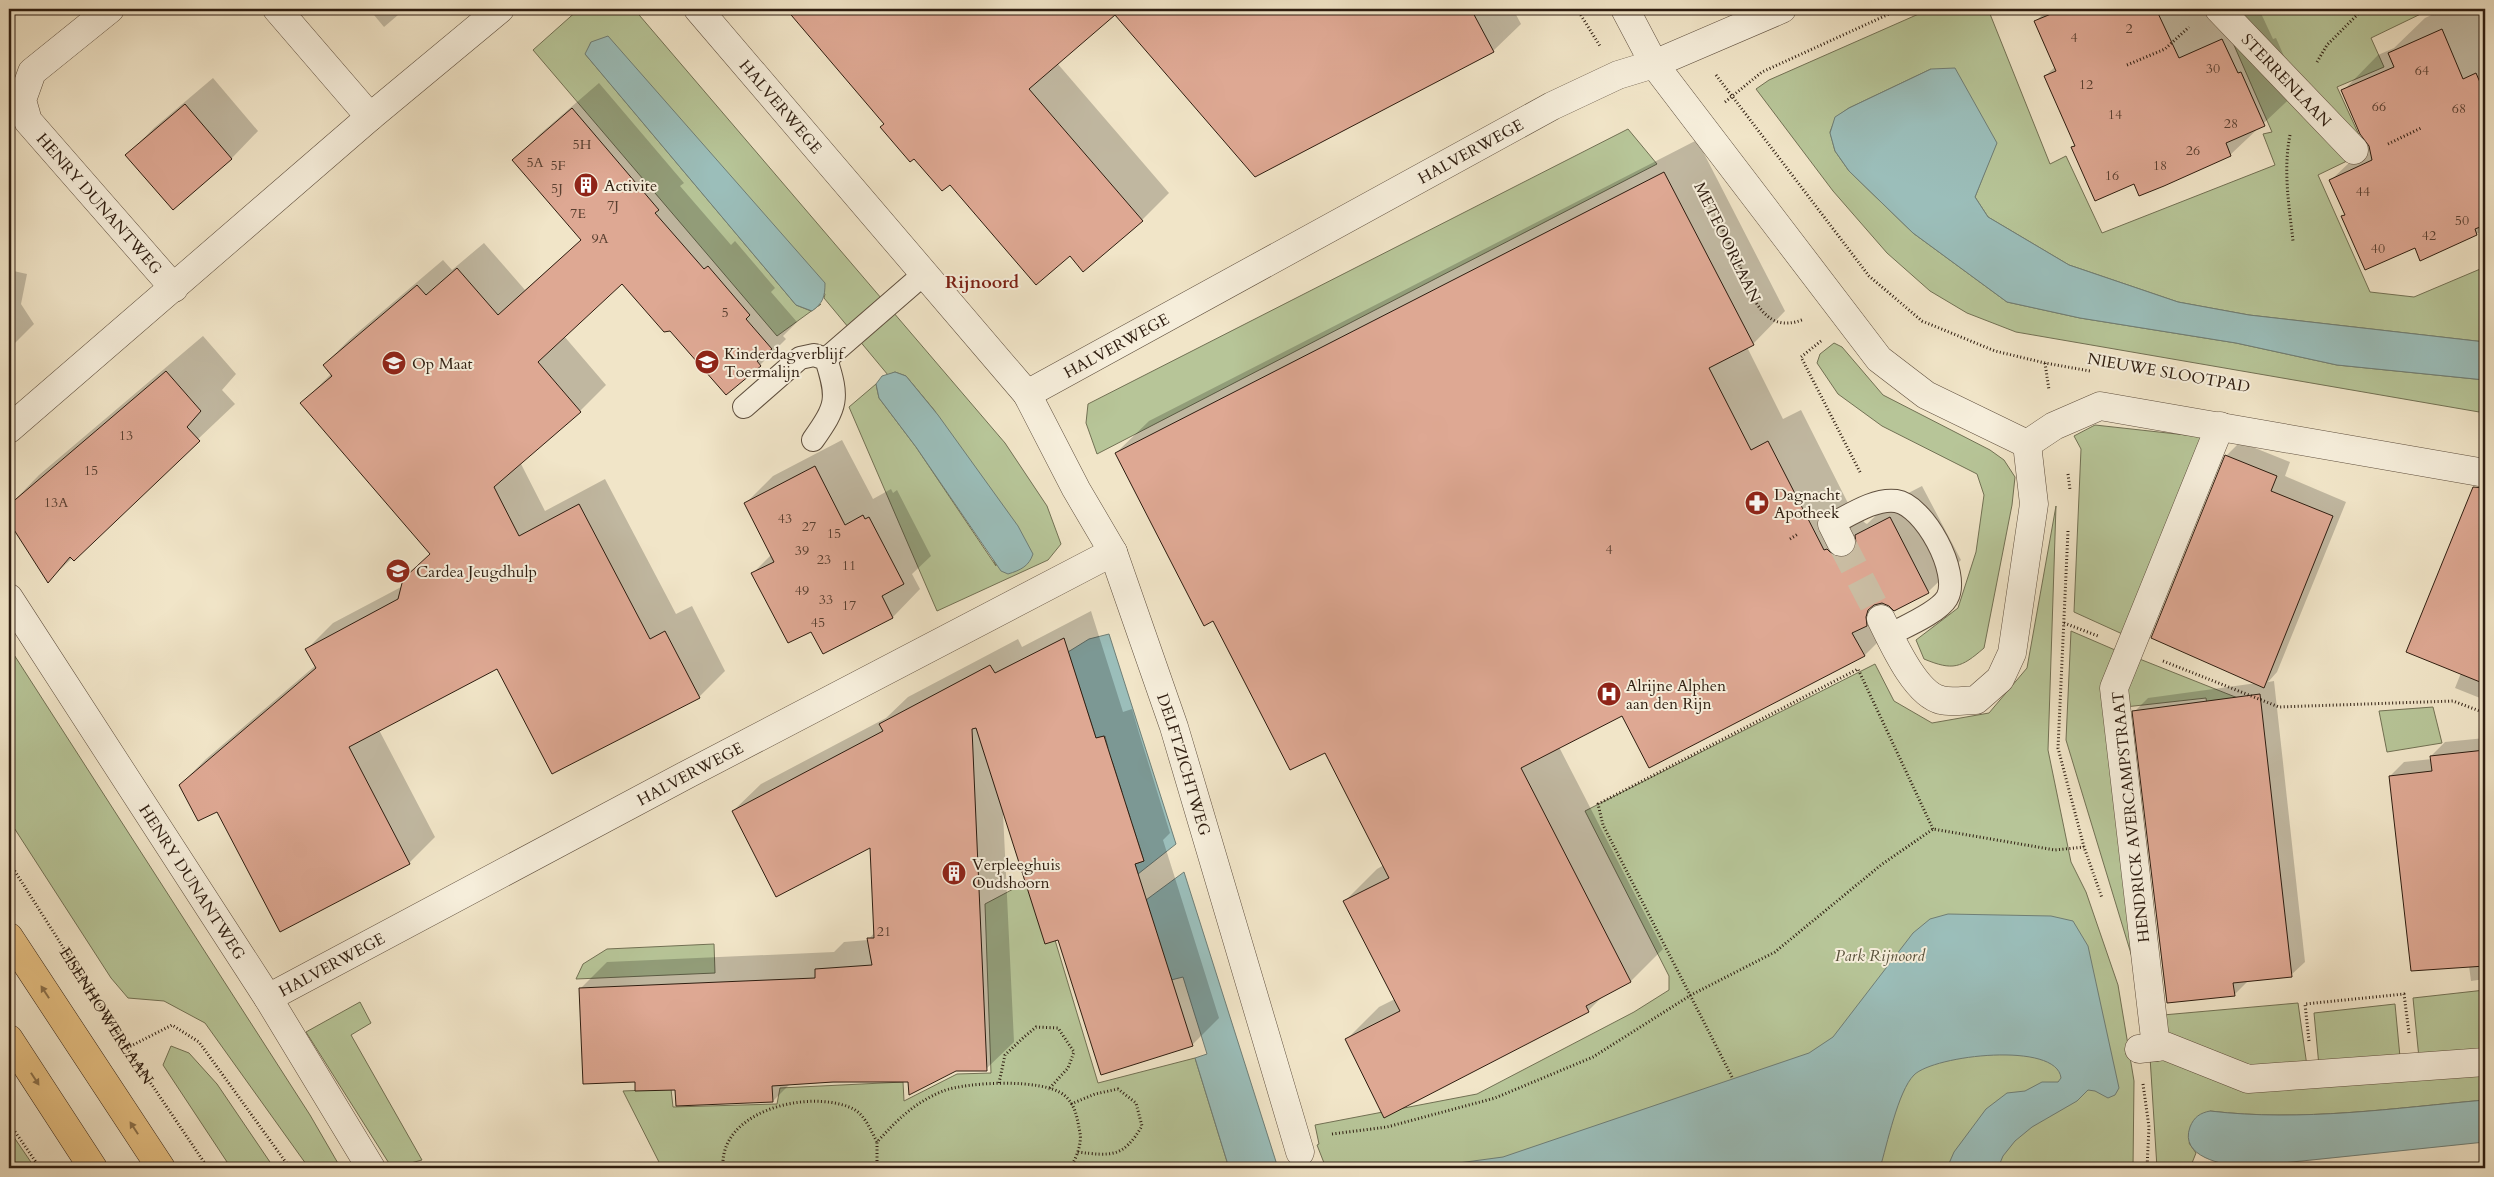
<svg xmlns="http://www.w3.org/2000/svg" width="2494" height="1177" viewBox="0 0 2494 1177" font-family="Cardo,serif">
<rect width="100%" height="100%" fill="#f1e5c8"/>
<filter id="stains"><feTurbulence type="fractalNoise" baseFrequency=".004" numOctaves="4"/><feColorMatrix values="0 0 0 0 .2 0 0 0 0 .09 0 0 0 0 .02 0 0 0 .5 -.17"/></filter>
<radialGradient id="worn" r=".72"><stop offset=".6" stop-color="#630" stop-opacity="0"/><stop offset="1" stop-color="#630" stop-opacity=".3"/></radialGradient>
<g fill="#b7c598" stroke="#727154">
<path d="M579,9H634L1005,443L1047,506L1061,544L1048,560L937,611L849,407L876,384L879,398L916,447L996,566L935,411L906,376L895,372L888,375L824,298L825,294L591,42L586,55L796,305L811,311L821,304L777,336L533,50Z"/>
<path d="M1930,9H1988L2050,164L2066,156L2102,233L2275,165L2263,134L2272,132L2230,36L2349,160L2318,175L2370,292L2414,297L2485,267V342L2249,315L2178,302L2069,265L1988,217L1975,197L1996,143L1931,69L1849,108L1836,117L1830,132L1835,151L1849,171L1913,233L2007,302L2080,318L2236,343L2337,365L2485,380V413L2016,332L1967,313L1930,291L1887,253L1833,191L1756,89L1769,80Z"/>
<path d="M2229,9H2431L2371,38L2384,67L2337,87L2365,148Z"/>
<path d="M1628,129L1657,164L1097,454L1086,423L1088,404Z"/>
<path d="M1834,343L1842,347L1883,395L1990,450L2004,460L2015,477L2012,505L1984,648C1961,668 1953,671 1924,659L1916,640L1958,608L1976,552L1984,495L1977,474L1882,426L1838,394L1817,363L1820,354Z"/>
<path d="M2095,425L2204,437L2129,637L2074,612L2081,449L2074,436Z"/>
<path d="M2056,506L2048,750L2071,862L2086,892L2118,985L2134,1081L2133,1168H1326L1317,1145L1319,1144L1315,1125L1477,1094L1634,1012L1669,990V976L1585,811L1875,664L1894,701L1932,723L1989,713L2027,668Z"/>
<path d="M2071,631L2122,653L2132,957L2066,740Z"/>
<path d="M9,647L310,1115L339,1165C329,1170 316,1170 306,1164L205,1023L164,1001L128,998L111,978L9,820Z"/>
<path d="M2132,656L2258,706L2208,711L2206,698L2125,707Z"/>
<path d="M2433,707L2442,743L2387,752L2379,711Z"/>
<path d="M1036,877L1098,1083L1195,1058L1229,1168H662L623,1091L671,1089L673,1107L777,1104L780,1088L903,1082L904,1101L957,1074L991,1073L985,904Z"/>
<path d="M714,944L715,973L576,979L583,964L607,949Z"/>
<path d="M2485,990V1054L2419,1058L2413,998Z"/>
<path d="M360,1002L371,1023L351,1035L422,1160L392,1168L306,1032Z"/>
<path d="M2298,1003L2307,1066L2250,1070L2164,1041L2163,1015Z"/>
<path d="M2395,1004L2400,1057L2319,1066L2314,1013Z"/>
<path d="M171,1046L189,1053L217,1084L274,1168H231L163,1065Z"/>
<path d="M2168,1056L2255,1085L2485,1069V1100C2394,1108 2302,1122 2210,1111L2189,1143L2196,1153L2190,1168H2157L2150,1057Z"/>
<path d="M9,1130L35,1168H9Z"/>
</g>
<g fill="#9bbeba" stroke="#6f7e76">
<path d="M608,36L825,283C825,297 823,303 812,311L796,305L585,54L591,42Z"/>
<path d="M1955,68L1997,143L1975,197L1988,217L2069,265L2178,302L2249,315L2485,342V380L2337,365L2236,343L2080,318L2007,302L1913,233L1849,171L1835,151L1830,133L1835,117L1849,108L1931,69Z"/>
<path d="M895,372L906,376L938,415L1018,526L1033,554C1029,566 1021,570 1008,574L1001,571L916,447L879,398L876,384L882,376Z"/>
<path d="M1109,634L1176,844L1138,874L1135,864L1144,861L1132,824L1123,826L1121,820L1130,817L1126,805L1113,795L1122,792L1112,761L1104,764L1099,750L1108,748L1105,736L1096,738L1068,652L1089,639Z"/>
<path d="M1184,872L1278,1168H1229L1195,1058L1207,1054L1183,977L1171,980L1146,900Z"/>
<path d="M1948,914L2051,916L2073,921L2088,946L2119,1088L2115,1095L2108,1098L2095,1091L2088,1090L2077,1101L2032,1127L2015,1141L2003,1156L1998,1168H1947L1954,1152L1986,1109L2007,1093L2025,1091L2042,1082H2058L2061,1078C2057,1041 1934,1055 1914,1075C1898,1091 1887,1145 1880,1168H1421L1503,1157L1809,1053L1833,1037L1913,933L1930,919Z"/>
<path d="M2485,1100V1142L2244,1167C2223,1165 2179,1157 2190,1127C2194,1117 2200,1113 2210,1111C2302,1122 2394,1108 2485,1100Z"/>
</g>
<g fill="#0003">
<path d="M369,9H405L384,27Z"/>
<path d="M787,9H1513L1521,24L1493,51L1255,176L1115,13L1057,63L1169,193L1142,220L1083,270L1070,255L951,183L886,123Z"/>
<path d="M2048,9H2207L2214,23L2247,9H2259L2273,39L2276,38L2299,90L2230,155L2135,182L2073,147L2075,144L2045,76L2055,67L2035,22Z"/>
<path d="M2444,9H2483L2485,13V230L2420,259L2415,247L2343,217L2346,213L2331,180L2369,144L2343,91L2378,55L2394,48L2425,18Z"/>
<path d="M213,78L258,131L231,159L127,155L154,128Z"/>
<path d="M599,83L684,183L680,186L731,245L735,241L775,288L771,292L797,322L783,336L786,339L760,365L671,329L623,282L564,336L606,385L580,411L520,462L545,511L605,479L676,614L692,606L725,671L699,697L498,668L379,730L435,837L409,863L281,930L217,810L180,785L206,759L316,665L307,649L333,623L403,586L431,553L302,403L331,374L324,365L350,339L443,260L452,270L484,243L525,290L582,239L514,160L540,134Z"/>
<path d="M1697,140L1785,311L1753,344L1747,347L1783,419L1801,410L1856,519L1860,517L1865,523L1867,524L1889,503L1922,486L1961,560L1928,592L1886,604L1897,623L1865,655L1622,714L1559,747L1663,949L1631,981L1604,995L1588,1011L1385,1116L1347,1039L1379,1007L1395,999L1345,901L1377,869L1384,865L1325,751L1214,620L1116,453L1149,421Z"/>
<path d="M9,270L27,274L21,304L34,324L9,349Z"/>
<path d="M203,336L236,374L222,390L235,404L48,581L9,520V506L39,475Z"/>
<path d="M842,440L873,499L891,489L893,493L897,490L931,556L912,574L920,589L893,617L823,653L812,631L753,573L772,554L746,503L773,476Z"/>
<path d="M2240,442L2290,462L2285,476L2346,502L2277,672L2268,682L2274,681L2305,962L2291,975L2248,981L2234,995L2134,712L2148,698L2257,683L2226,456Z"/>
<path d="M2483,485L2485,486V700L2455,688L2461,673L2469,499Z"/>
<path d="M1091,611L1123,712L1132,709L1139,733L1170,833L1163,840L1219,1018L1192,1045L1059,939L1003,813L1014,1042L986,1069H955L909,1080L790,1084L773,1101L636,1081L580,989L607,962L834,952L844,942L868,940L875,932L871,846L733,811L761,784L886,718L908,697L1018,639L1022,647Z"/>
<path d="M2485,738V979L2471,981L2469,966L2390,776L2404,762L2432,759L2431,756L2445,742Z"/>
</g>
<g fill="#dea893" stroke="#2e1d10">
<path d="M786,9H1471L1494,52L1255,177L1115,15L1029,89L1143,221L1083,272L1070,256L1036,285L950,185L942,191L914,159L910,162L880,127L884,124Z"/>
<path d="M2063,9H2156L2179,58L2222,39L2238,73L2241,72L2265,126L2226,143L2231,156L2164,186L2139,196L2134,184L2095,201L2071,147L2075,146L2044,76L2056,71L2034,21Z"/>
<path d="M2442,29L2463,79L2476,73L2485,94V225L2475,229L2477,235L2420,261L2415,248L2365,270L2341,216L2345,215L2329,180L2372,160L2369,146L2360,134L2341,90L2394,67L2388,53Z"/>
<path d="M185,104L232,159L173,210L125,155Z"/>
<path d="M572,108L659,210L655,213L704,269L708,266L750,315L746,319L772,349L757,361L761,366L726,395L670,331L664,332L622,284L538,362L581,412L494,487L519,536L579,504L650,639L665,631L700,698L552,774L497,669L349,747L410,864L280,932L217,812L198,821L179,785L316,668L305,649L398,599L403,579L430,554L300,403L332,376L323,365L417,285L426,295L457,268L498,315L581,240L512,160Z"/>
<path d="M1664,172L1754,345L1709,368L1751,450L1768,441L1824,550L1827,549L1833,555L1841,558L1848,556L1854,550L1856,543L1855,535L1890,517L1929,593L1894,611L1889,606L1882,603L1874,605L1868,610L1866,617L1867,626L1852,633L1865,656L1649,768L1622,716L1521,768L1631,982L1586,1006L1589,1012L1384,1118L1345,1039L1400,1011L1343,901L1389,878L1325,753L1290,770L1213,621L1204,626L1115,453Z"/>
<path d="M166,371L201,411L187,427L200,441L74,561L70,557L48,583L9,522V505Z"/>
<path d="M2225,455L2277,476L2271,491L2333,516L2264,688L2151,638Z"/>
<path d="M815,466L845,525L863,515L865,519L869,517L904,584L882,596L893,618L823,654L811,632L788,643L751,573L774,562L744,503Z"/>
<path d="M2473,487L2485,488V684L2406,652Z"/>
<path d="M1064,638L1096,738L1104,736L1144,861L1135,864L1193,1046L1101,1075L1058,940L1045,944L976,728L972,729L987,1071H956L909,1095L908,1082H833L772,1086L773,1102L676,1106L675,1090L635,1091V1082L583,1084L579,988L815,978V969L872,965L867,938H874L870,848L776,897L732,811L883,731L879,724L990,665L995,673Z"/>
<path d="M2260,694L2292,977L2233,983L2235,996L2167,1003L2132,711Z"/>
<path d="M2485,750V966L2411,971L2389,776L2432,771L2430,756Z"/>
</g>
<g fill="none" stroke-linecap="round" stroke-linejoin="round">
<path stroke="#cabda3" stroke-width="28" stroke-dasharray="28 14" stroke-linecap="butt" d="M1841,542L1881,619"/>
<defs>
<g id="service">
<path d="M826,359L924,274"/>
<path d="M744,407L800,358L814,355L826,359C839,399 837,406 813,440"/>
<path d="M1832,524C1850,515 1875,498 1896,501C1924,505 1961,573 1947,598C1938,613 1904,627 1889,635"/>
</g>
<g id="pedestrian">
<path id="s2" d="M2219,9L2354,150"/>
<path d="M2156,1047L2114,688L2220,426"/>
<path d="M2139,1049L2165,1046L2248,1079L2485,1062"/>
</g>
<g id="minor">
<path id="s3" d="M110,9L32,72L22,100L28,121L174,288"/>
<path d="M277,9L370,117"/>
<path id="s4" d="M698,9L1027,394L1552,106L1618,75L1654,64L1782,9"/>
<path d="M1625,9L1654,64L1879,359L1926,395L2027,444L2034,504L2012,653L2000,679L1976,700C1966,700 1952,703 1941,700C1915,694 1892,641 1881,619"/>
<path id="s5" d="M1027,394L1076,489L1113,552L1174,727L1300,1152"/>
<path d="M9,429L370,117L500,9"/>
<path d="M2027,444L2054,426L2100,406L2485,473"/>
<path d="M1832,524L1841,542"/>
<path id="s6" d="M9,598L268,998L371,1168"/>
<path id="s7" d="M268,998L688,774L1113,552"/>
</g>
<g id="primary">
<path d="M9,937L161,1168"/>
<path d="M9,1039L93,1168"/>
</g>
</defs>
<use href="#service" stroke="#5f4f3e" stroke-width="24"/>
<use href="#pedestrian" stroke="#5f4f3e" stroke-width="29"/>
<use href="#minor" stroke="#5f4f3e" stroke-width="29"/>
<use href="#primary" stroke="#2e1d10" stroke-width="29"/>
<g stroke="#2e1d10" stroke-width="3" stroke-dasharray="1 2.5" stroke-linecap="butt">
<path d="M1577,9L1600,46"/>
<path d="M2317,62L2327,45L2363,9"/>
<path d="M2127,65L2165,49L2189,27"/>
<path d="M1716,75L1869,276L1922,321L1995,351L2045,363L2090,371"/>
<path d="M1725,102L1762,72L1900,9"/>
<path d="M2290,135C2283,170 2289,205 2293,241"/>
<path d="M2388,144L2421,128"/>
<path d="M1707,195L1757,304C1769,322 1783,328 1804,319"/>
<path d="M1821,341L1801,357L1861,474"/>
<path d="M2045,363L2049,390"/>
<path d="M2068,474L2070,490"/>
<path d="M2068,531L2058,748L2084,847L2102,898"/>
<path d="M1790,539L1798,534"/>
<path d="M2064,623L2098,636"/>
<path d="M2163,661L2279,707L2453,701L2485,713"/>
<path id="s1" d="M9,862L127,1048L208,1168"/>
<path d="M2309,1041L2305,1004L2404,994L2409,1033"/>
<path d="M127,1048L172,1025L199,1042L290,1168"/>
<path d="M1732,1077L1603,825L1598,804L1858,669L1933,829"/>
<path d="M999,1083L1005,1055L1024,1037L1036,1027L1058,1028L1074,1052L1068,1068L1048,1090"/>
<path d="M2143,1084L2149,1127L2147,1168"/>
<path d="M1071,1104L1095,1094L1118,1089L1136,1103L1142,1126C1123,1158 1112,1156 1077,1152"/>
<path d="M9,1123L40,1168"/>
<path d="M1332,1134L1387,1127L1495,1098L1593,1057L1691,995L1775,952L1881,865L1933,829L2055,850L2084,847"/>
<path d="M718,1168L722,1166"/>
<path d="M723,1168C719,1111 806,1090 849,1107C864,1112 870,1129 877,1142"/>
<path d="M877,1168V1142C898,1119 914,1103 943,1091C967,1082 1043,1078 1064,1095C1076,1105 1077,1118 1080,1133C1082,1143 1076,1161 1069,1168"/>
</g>
<use href="#service" stroke="#f6eedb" stroke-width="22"/>
<use href="#pedestrian" stroke="#f6eedb" stroke-width="28"/>
<use href="#minor" stroke="#f6eedb" stroke-width="28"/>
<use href="#primary" stroke="#e8c284" stroke-width="28"/>
</g>
<defs><path id="oneway-solid" d="M-6-.8H1V-3.2L6.5 0L1 3.2V.8H-6Z" transform="scale(1.25)"/></defs>
<g fill="#8b704a">
<use href="#oneway-solid" transform="translate(45 992) rotate(-123)"/>
<use href="#oneway-solid" transform="translate(35 1079) rotate(57)"/>
<use href="#oneway-solid" transform="translate(134 1128) rotate(-123)"/>
</g>
<defs>
<symbol id="building-disc" viewBox="-11 -11 22 22"><circle r="9.5" fill="#8f2418" stroke="#f6eedb"/><path d="M-4-6H4V6H1V3H-1V6H-4ZM-2.5-4.3h1.7v1.8h-1.7ZM.8-4.3h1.7v1.8H.8ZM-2.5-1h1.7V.8h-1.7ZM.8-1h1.7V.8H.8Z" fill="#fff"/></symbol>
<symbol id="school-disc" viewBox="-11 -11 22 22"><circle r="9.5" fill="#8f2418" stroke="#f6eedb"/><path d="M0-5L7-2L0 1L-7-2ZM-4 1L0 2.5L4 1V4Q0 6-4 4Z" fill="#fff"/></symbol>
<symbol id="pharmacy-disc" viewBox="-11 -11 22 22"><circle r="9.5" fill="#8f2418" stroke="#f6eedb"/><path d="M-2-6h4v4h4v4h-4v4h-4v-4h-4v-4h4Z" fill="#fff"/></symbol>
<symbol id="hospital-disc" viewBox="-11 -11 22 22"><circle r="9.5" fill="#8f2418" stroke="#f6eedb"/><path d="M-5-5h3v3.5h4V-5h3V5h-3V1.5h-4V5h-3Z" fill="#fff"/></symbol>
</defs>
<g fill-rule="evenodd">
<use href="#building-disc" x="572" y="171" width="28" height="28"/>
<use href="#school-disc" x="693" y="348" width="28" height="28"/>
<use href="#school-disc" x="380" y="349" width="28" height="28"/>
<use href="#pharmacy-disc" x="1743" y="489" width="28" height="28"/>
<use href="#school-disc" x="384" y="557" width="28" height="28"/>
<use href="#hospital-disc" x="1595" y="680" width="28" height="28"/>
<use href="#building-disc" x="940" y="859" width="28" height="28"/>
</g>
<g text-anchor="middle" stroke-width="4" stroke-linejoin="round" paint-order="stroke">
<g font-size="14" fill="#5a4031">
<text x="2129" y="33">2</text>
<text x="2074" y="42">4</text>
<text x="2213" y="73">30</text>
<text x="2422" y="75">64</text>
<text x="2086" y="89">12</text>
<text x="2379" y="111">66</text>
<text x="2459" y="113">68</text>
<text x="2115" y="119">14</text>
<text x="2231" y="128">28</text>
<text x="582" y="149">5H</text>
<text x="2193" y="155">26</text>
<text x="535" y="167">5A</text>
<text x="558" y="170">5F</text>
<text x="2160" y="170">18</text>
<text x="2112" y="180">16</text>
<text x="557" y="193">5J</text>
<text x="2363" y="196">44</text>
<text x="613" y="210">7J</text>
<text x="578" y="218">7E</text>
<text x="2462" y="225">50</text>
<text x="2429" y="240">42</text>
<text x="600" y="243">9A</text>
<text x="2378" y="253">40</text>
<text x="725" y="317">5</text>
<text x="126" y="440">13</text>
<text x="91" y="475">15</text>
<text x="56" y="507">13A</text>
<text x="785" y="523">43</text>
<text x="809" y="531">27</text>
<text x="834" y="538">15</text>
<text x="1609" y="554">4</text>
<text x="802" y="555">39</text>
<text x="824" y="564">23</text>
<text x="849" y="570">11</text>
<text x="802" y="595">49</text>
<text x="826" y="604">33</text>
<text x="849" y="610">17</text>
<text x="818" y="627">45</text>
<text x="884" y="936">21</text>
</g>
<g font-size="16" fill="#2e1d10" stroke="#f6eedb">
<text dy="6" stroke="none"><textPath href="#s2" startOffset="98">STERRENLAAN</textPath></text>
<text dy="6" stroke="none"><textPath href="#s4" startOffset="128">HALVERWEGE</textPath></text>
<text dy="6" stroke="none"><textPath href="#s4" startOffset="1012">HALVERWEGE</textPath></text>
<text dy="6" stroke="none"><textPath href="#s3" startOffset="261">HENRY DUNANTWEG</textPath></text>
<text transform="translate(1728 242) rotate(64)" y="6">METEOORLAAN</text>
<text dy="6" stroke="none"><textPath href="#s4" startOffset="608">HALVERWEGE</textPath></text>
<text transform="translate(2169 372) rotate(10)" y="6">NIEUWE SLOOTPAD</text>
<text dy="6" stroke="none"><textPath href="#s5" startOffset="404">DELFTZICHTWEG</textPath></text>
<text dy="6" stroke="none"><textPath href="#s7" startOffset="478">HALVERWEGE</textPath></text>
<text transform="translate(2130 817) rotate(-96)" y="6">HENDRICK AVERCAMPSTRAAT</text>
<text dy="6" stroke="none"><textPath href="#s6" startOffset="338">HENRY DUNANTWEG</textPath></text>
<text dy="6" stroke="none"><textPath href="#s7" startOffset="72">HALVERWEGE</textPath></text>
<text dy="6" stroke="none"><textPath href="#s1" startOffset="182">EISENHOWERLAAN</textPath></text>
</g>
<g font-size="16" fill="#2e1d10" stroke="#f6eedb" text-anchor="start">
<text x="604" y="191">Activite</text>
<text x="724" y="359">Kinderdagverblijf<tspan x="724" dy="18">Toermalijn</tspan></text>
<text x="412" y="369">Op Maat</text>
<text x="1774" y="500">Dagnacht<tspan x="1774" dy="18">Apotheek</tspan></text>
<text x="416" y="577">Cardea Jeugdhulp</text>
<text x="1626" y="691">Alrijne Alphen<tspan x="1626" dy="18">aan den Rijn</tspan></text>
<text x="972" y="870">Verpleeghuis<tspan x="972" dy="18">Oudshoorn</tspan></text>
</g>
<g font-size="16" font-style="italic" fill="#574f39" stroke="#f6eedb">
<text x="1880" y="961">Park Rijnoord</text>
</g>
<g font-size="18" font-weight="bold" fill="#7a1f14" stroke="#f6eedb">
<text x="982" y="288">Rijnoord</text>
</g>
</g>
<rect width="2494" height="1177" fill="none" stroke="#f1e5c8" stroke-width="30"/>
<rect x="10" y="10" width="2474" height="1157" fill="none" stroke="#2e1d10" stroke-width="2.5"/>
<rect x="15" y="15" width="2464" height="1147" fill="none" stroke="#2e1d10"/>
<rect width="100%" height="100%" filter="url(#stains)"/>
<rect width="100%" height="100%" fill="url(#worn)"/>
</svg>
